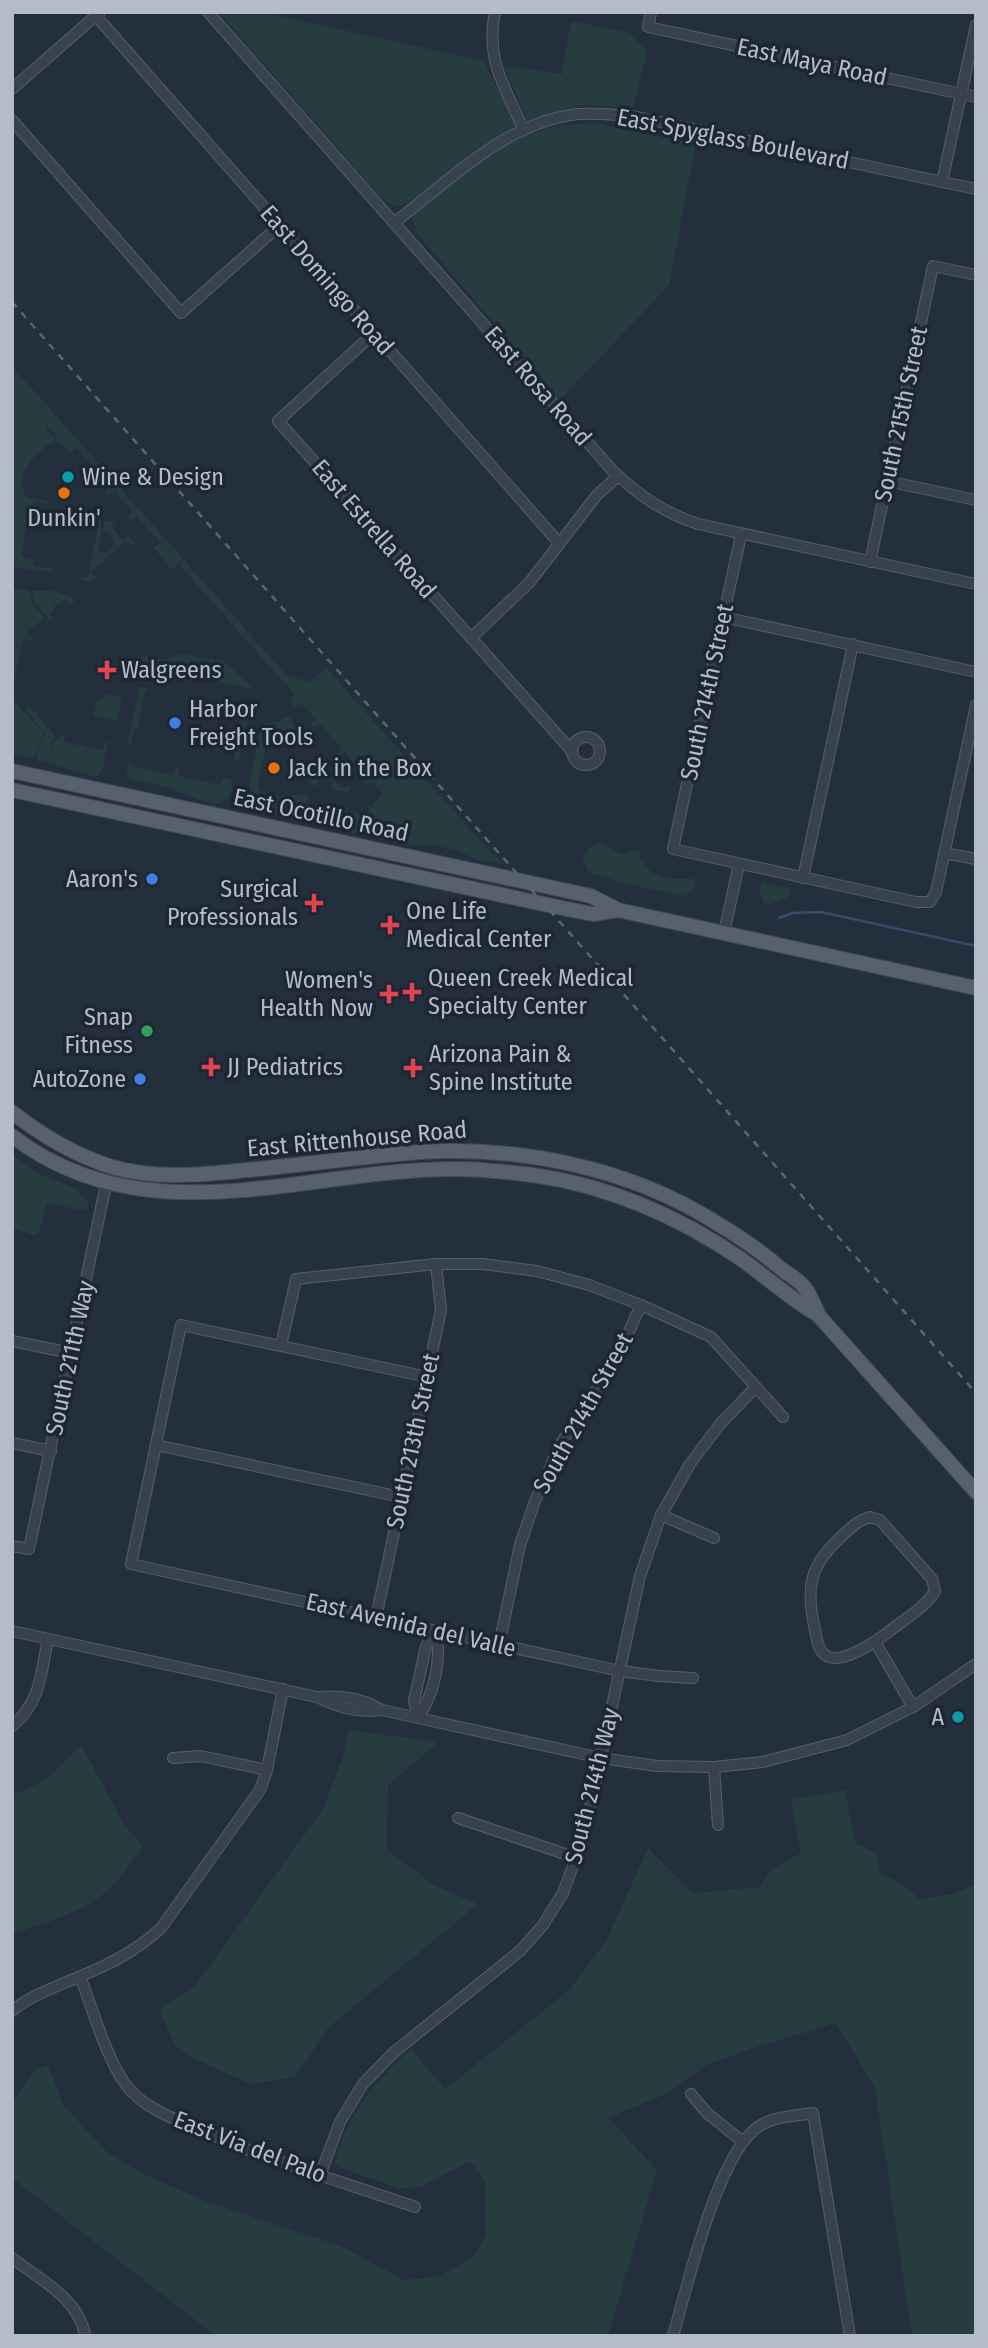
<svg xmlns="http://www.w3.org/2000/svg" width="988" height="2348" viewBox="0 0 988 2348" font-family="'Fira Sans Condensed',sans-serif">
<rect width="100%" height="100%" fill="#242f3e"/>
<g fill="#263c3f">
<path d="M219,12H261L484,61L516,125L406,204L396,207L382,199Z"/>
<path d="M571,21L630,33L647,51L633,108L581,105L527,120L504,66L562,74Z"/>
<path d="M593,123L696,143L669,285L560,400L417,233L412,219L420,203L510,141L555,126Z"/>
<path d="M12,366L286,675L310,682L326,668L495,857L505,864L477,860L456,850L434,845H406L302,822L294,818L259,812L256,808L268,801L283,804L285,796L305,794L308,796L305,811L307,803L367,816L370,806L376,810L372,804L383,794L372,781L364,785L363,783L368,777L355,766L346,752L338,756L337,754L342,748L319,723L312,727L311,724L316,719L302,703L295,707L290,701L295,695L179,564L172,570L154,548L160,542L149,530H147V527L137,516L130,520L129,517L133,512L114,490L109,494L106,493L110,486L101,475H98V472L77,448L70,453L63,445L56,442L57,435L47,427L45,429L55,436L54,442C36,450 11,478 27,497L49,502L48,504L34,501L29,519H27L21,557L34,560L33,566L53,569L52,572L12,567Z"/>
<path d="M94,514L101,515V539L97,549L101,552L109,551L114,544L111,535L103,531L104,521L115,522L111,527L123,540L129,536L135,543L132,545L126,541L91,572L96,578L89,583L80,577H88L100,518Z"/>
<path d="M16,589L29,590L33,606L44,618L33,627L28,625L31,629L27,632L32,638L31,641L23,640L21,647L14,646L21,649L14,682L12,591Z"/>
<path d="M32,591H53L73,597L74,602L71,605L65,599L58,605L47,595L57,606L49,613L53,619L51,622L35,603Z"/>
<path d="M182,654L222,661L234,669L250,686L251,689L144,666L140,664L138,656L164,660Z"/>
<path d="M142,687L147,688L142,702L138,729L134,728L130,745L128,741L139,689Z"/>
<path d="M107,694L122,697L117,721L93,716L96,703Z"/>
<path d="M12,699L43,732V738L33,758L12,754Z"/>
<path d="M241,704L246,707L248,714L238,762L234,758L243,713L235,710L237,706Z"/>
<path d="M29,707L35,713L42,709L37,715L56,737L52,741L51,749L54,742L64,734L65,742L86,747L82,754L86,751L87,747L103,750L105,742H108L102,772L95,777L36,759L45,734L26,710Z"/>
<path d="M285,717H289L298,729L294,732L275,729L269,733L257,785L261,793L282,797L281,801L267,798L255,806L253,803L249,804L250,780L260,727L263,723L278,722Z"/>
<path d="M323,756L330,764L326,769L342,789L349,785L350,788L348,792L332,789V782L320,779L317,786L310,784L309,779H317L319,771L312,769L313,760L316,768L325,767Z"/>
<path d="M131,757V766L173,775L176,766L179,767L178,776L220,785L223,777L229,778L233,783L229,800L226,799L217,804L203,801L164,786L130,779L126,772Z"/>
<path d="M598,843C610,845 616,854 625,855L631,850L641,851L640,858L651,872L666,878L693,879L695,884L693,891L684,896L627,884L588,872L582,858L590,848Z"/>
<path d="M763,882L790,889V895L787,898L768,905L762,901L759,887Z"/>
<path d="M12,1154L39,1174L76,1188L88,1203V1208L81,1210L47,1203L38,1234L33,1235L14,1229Z"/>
<path d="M348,1730L438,1742L388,1785L387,1850L434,1885L478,1904L329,2027L295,2077L250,2084L189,2056L175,2046L159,2009L195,1986L323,1809L344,1754Z"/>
<path d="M81,1745L124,1824L143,1847C134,1858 126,1871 116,1882C90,1911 48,1922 12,1934V1795C42,1785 61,1767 81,1745Z"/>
<path d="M845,1790L855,1843L876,1853L880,1874C897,1879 907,1887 919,1899L953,1894L976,1884V2336H912L875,2088L836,2023L747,2050L705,2066L666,2094L608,2118L657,2170L608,2336H216L12,2178V2103L35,2070L48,2065L64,2106L107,2152L140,2172L205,2201L341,2246L404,2280L441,2276L474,2256L486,2235L485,2182L470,2161L422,2186L399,2189L334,2165C338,2153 341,2139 347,2128C362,2097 386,2071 411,2049L445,2089L569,1990L606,1941L648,1848L692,1893L760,1887L772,1869L801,1853L791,1799Z"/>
</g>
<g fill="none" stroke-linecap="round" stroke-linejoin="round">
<path stroke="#394c67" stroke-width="2.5" d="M779,918L793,913L821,912L976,946"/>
<defs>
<g id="minor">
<path d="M208,12L612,470C638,495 664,513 698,524L976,584"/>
<path d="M495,12C485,59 505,88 524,130"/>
<path d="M651,12L648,27L976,97"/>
<path d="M96,16L559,543"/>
<path d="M12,89L100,12"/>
<path d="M12,120L181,313L280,225"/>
<path d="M942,182L976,25"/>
<path d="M394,223C449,181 505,122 578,114C596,113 614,115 632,116L976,189"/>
<path d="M374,333L278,421L571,750"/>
<path d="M887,481L976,500"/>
<path d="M741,535L673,849L916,902H930L936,892L976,705"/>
<path d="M870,562L933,266L976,275"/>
<path d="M723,617L976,672"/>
<path d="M471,638L529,583L597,495L618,476"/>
<circle cx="586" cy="751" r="14"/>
<path d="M944,853L976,859"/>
<path d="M803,878L853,644"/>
<path d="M724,933L739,864"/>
<path d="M12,1341L71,1353"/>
<path d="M281,1346L296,1279L436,1264H482L537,1271L589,1285L641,1305L711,1337L783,1417"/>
<path d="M428,1377L181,1325L131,1564L620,1671L659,1676L693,1678"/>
<path d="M12,1443L51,1451"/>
<path d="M156,1445L401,1497"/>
<path d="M661,1515L714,1538"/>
<path d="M870,1517L880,1520L932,1579L935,1591C924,1609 903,1620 887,1633C875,1642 844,1663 829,1657C818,1653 817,1640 815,1630C806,1590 808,1567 840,1538C849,1529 857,1521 870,1517Z"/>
<path d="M12,1546L29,1549L108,1175"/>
<path d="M376,1618L441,1310L436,1264"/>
<path d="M12,1631L317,1697C339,1708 358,1713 382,1710"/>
<path d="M875,1642L913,1707"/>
<path d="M499,1645L520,1545L535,1501L561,1443L615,1362L641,1305"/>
<path d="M317,1697C341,1695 361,1698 382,1710L601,1758L657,1766L714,1767L763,1762L847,1740L913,1707L976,1664"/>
<path d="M418,1718L414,1701L426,1646L436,1631"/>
<path d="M418,1718C434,1694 442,1660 436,1631"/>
<path d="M12,1726C41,1703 41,1672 48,1639"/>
<path d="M173,1758L200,1756L267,1770"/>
<path d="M714,1767L718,1825"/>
<path d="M458,1818L577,1858"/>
<path d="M80,1977C93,2009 106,2058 126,2085C143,2108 173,2118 198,2129C268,2160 342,2182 415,2207"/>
<path d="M12,2011C33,1994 56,1987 81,1976C110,1964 138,1950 161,1928L260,1790L267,1770L283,1689"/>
<path d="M691,2094L708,2114L742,2141"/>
<path d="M320,2175L340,2122L363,2084L393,2053L520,1951L543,1925L563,1893L584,1836L640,1576L661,1515L690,1464L720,1424L755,1388"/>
<path d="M12,2258C39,2279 80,2299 85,2336"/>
<path d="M673,2336C687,2288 718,2149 761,2125C776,2116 796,2116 813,2113L850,2336"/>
</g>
<g id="major">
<path d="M12,771L591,896L618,910L976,988"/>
<path d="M12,790L567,909L593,914L618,910"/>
<path d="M12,1112C41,1135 73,1154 109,1166C157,1181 208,1174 257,1169C311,1164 366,1156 420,1152C521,1146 629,1168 715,1222C740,1237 762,1252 784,1271C791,1276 800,1281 805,1288C811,1296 815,1307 819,1316L976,1492"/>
<path d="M12,1136C148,1240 306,1168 458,1169C483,1169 508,1172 532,1175C607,1185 680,1217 741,1259C768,1278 790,1299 818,1315"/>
</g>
</defs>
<use href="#minor" stroke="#565f6c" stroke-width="12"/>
<use href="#major" stroke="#414a57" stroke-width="16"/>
<use href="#minor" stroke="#38414e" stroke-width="10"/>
<use href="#major" stroke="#56606e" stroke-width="14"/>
<path stroke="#5a6575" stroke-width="2.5" stroke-dasharray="7 7" stroke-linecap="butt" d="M12,302L976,1393"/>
</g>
<g fill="#0f9aa8" stroke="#1d2633" stroke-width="2.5">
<circle cx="68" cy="477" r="7"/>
<circle cx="958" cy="1717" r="7"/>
</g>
<g fill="#e8710a" stroke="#1d2633" stroke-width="2.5">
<circle cx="64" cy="493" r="7"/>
<circle cx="274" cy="768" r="7"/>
</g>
<g fill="#e0444e" stroke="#1d2633" stroke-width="2.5">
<path d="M103.5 659.5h7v7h7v7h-7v7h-7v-7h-7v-7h7z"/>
<path d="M310.5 892.5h7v7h7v7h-7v7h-7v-7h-7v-7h7z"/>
<path d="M386.5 914.5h7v7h7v7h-7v7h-7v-7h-7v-7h7z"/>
<path d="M408.5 981.5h7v7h7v7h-7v7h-7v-7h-7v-7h7z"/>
<path d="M385.5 983.5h7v7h7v7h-7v7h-7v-7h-7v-7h7z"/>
<path d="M207.5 1056.5h7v7h7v7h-7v7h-7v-7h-7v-7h7z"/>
<path d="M409.5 1057.5h7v7h7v7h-7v7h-7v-7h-7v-7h7z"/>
</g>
<g fill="#3f7fe0" stroke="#1d2633" stroke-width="2.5">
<circle cx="175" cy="723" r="7"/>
<circle cx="152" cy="879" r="7"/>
<circle cx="140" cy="1079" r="7"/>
</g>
<circle fill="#2e9e5b" stroke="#1d2633" stroke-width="2.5" cx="147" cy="1031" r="7"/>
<g text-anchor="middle" stroke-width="7" stroke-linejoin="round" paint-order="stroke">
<g font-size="24" fill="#b4bcc9" stroke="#1d2633">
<text transform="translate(812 62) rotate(12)" y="8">East Maya Road</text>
<text transform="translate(733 139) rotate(11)" y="8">East Spyglass Boulevard</text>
<text transform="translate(327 280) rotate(49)" y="8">East Domingo Road</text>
<text transform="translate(538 386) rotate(49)" y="8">East Rosa Road</text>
<text transform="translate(901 414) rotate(-78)" y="8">South 215th Street</text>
<text transform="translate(374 529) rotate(49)" y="8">East Estrella Road</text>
<text transform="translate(707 692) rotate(-78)" y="8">South 214th Street</text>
<text transform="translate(321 815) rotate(12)" y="8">East Ocotillo Road</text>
<text transform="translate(357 1139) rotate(-5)" y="8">East Rittenhouse Road</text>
<text transform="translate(70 1358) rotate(-78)" y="8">South 211th Way</text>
<text transform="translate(583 1413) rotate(-61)" y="8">South 214th Street</text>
<text transform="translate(413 1441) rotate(-78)" y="8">South 213th Street</text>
<text transform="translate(411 1625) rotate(13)" y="8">East Avenida del Valle</text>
<text transform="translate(592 1786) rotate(-76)" y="8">South 214th Way</text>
<text transform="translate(250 2147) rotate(21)" y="8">East Via del Palo</text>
</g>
<g font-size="24" fill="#b4bcc9" stroke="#1d2633" text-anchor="start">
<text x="82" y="485">Wine &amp; Design</text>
<text x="64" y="526" text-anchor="middle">Dunkin'</text>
<text x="121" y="678">Walgreens</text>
<text x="189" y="717">Harbor<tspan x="189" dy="28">Freight Tools</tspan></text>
<text x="288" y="776">Jack in the Box</text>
<text x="138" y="887" text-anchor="end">Aaron's</text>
<text x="298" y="897" text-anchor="end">Surgical<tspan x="298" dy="28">Professionals</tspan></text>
<text x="406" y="919">One Life<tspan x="406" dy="28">Medical Center</tspan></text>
<text x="428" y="986">Queen Creek Medical<tspan x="428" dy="28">Specialty Center</tspan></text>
<text x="373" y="988" text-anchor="end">Women's<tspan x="373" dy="28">Health Now</tspan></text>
<text x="133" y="1025" text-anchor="end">Snap<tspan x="133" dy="28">Fitness</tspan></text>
<text x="429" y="1062">Arizona Pain &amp;<tspan x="429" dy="28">Spine Institute</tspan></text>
<text x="227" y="1075">JJ Pediatrics</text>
<text x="126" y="1087" text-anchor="end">AutoZone</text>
<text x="944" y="1725" text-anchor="end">A</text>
</g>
</g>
<rect width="988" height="2348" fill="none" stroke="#b4bcc9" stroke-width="28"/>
</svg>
